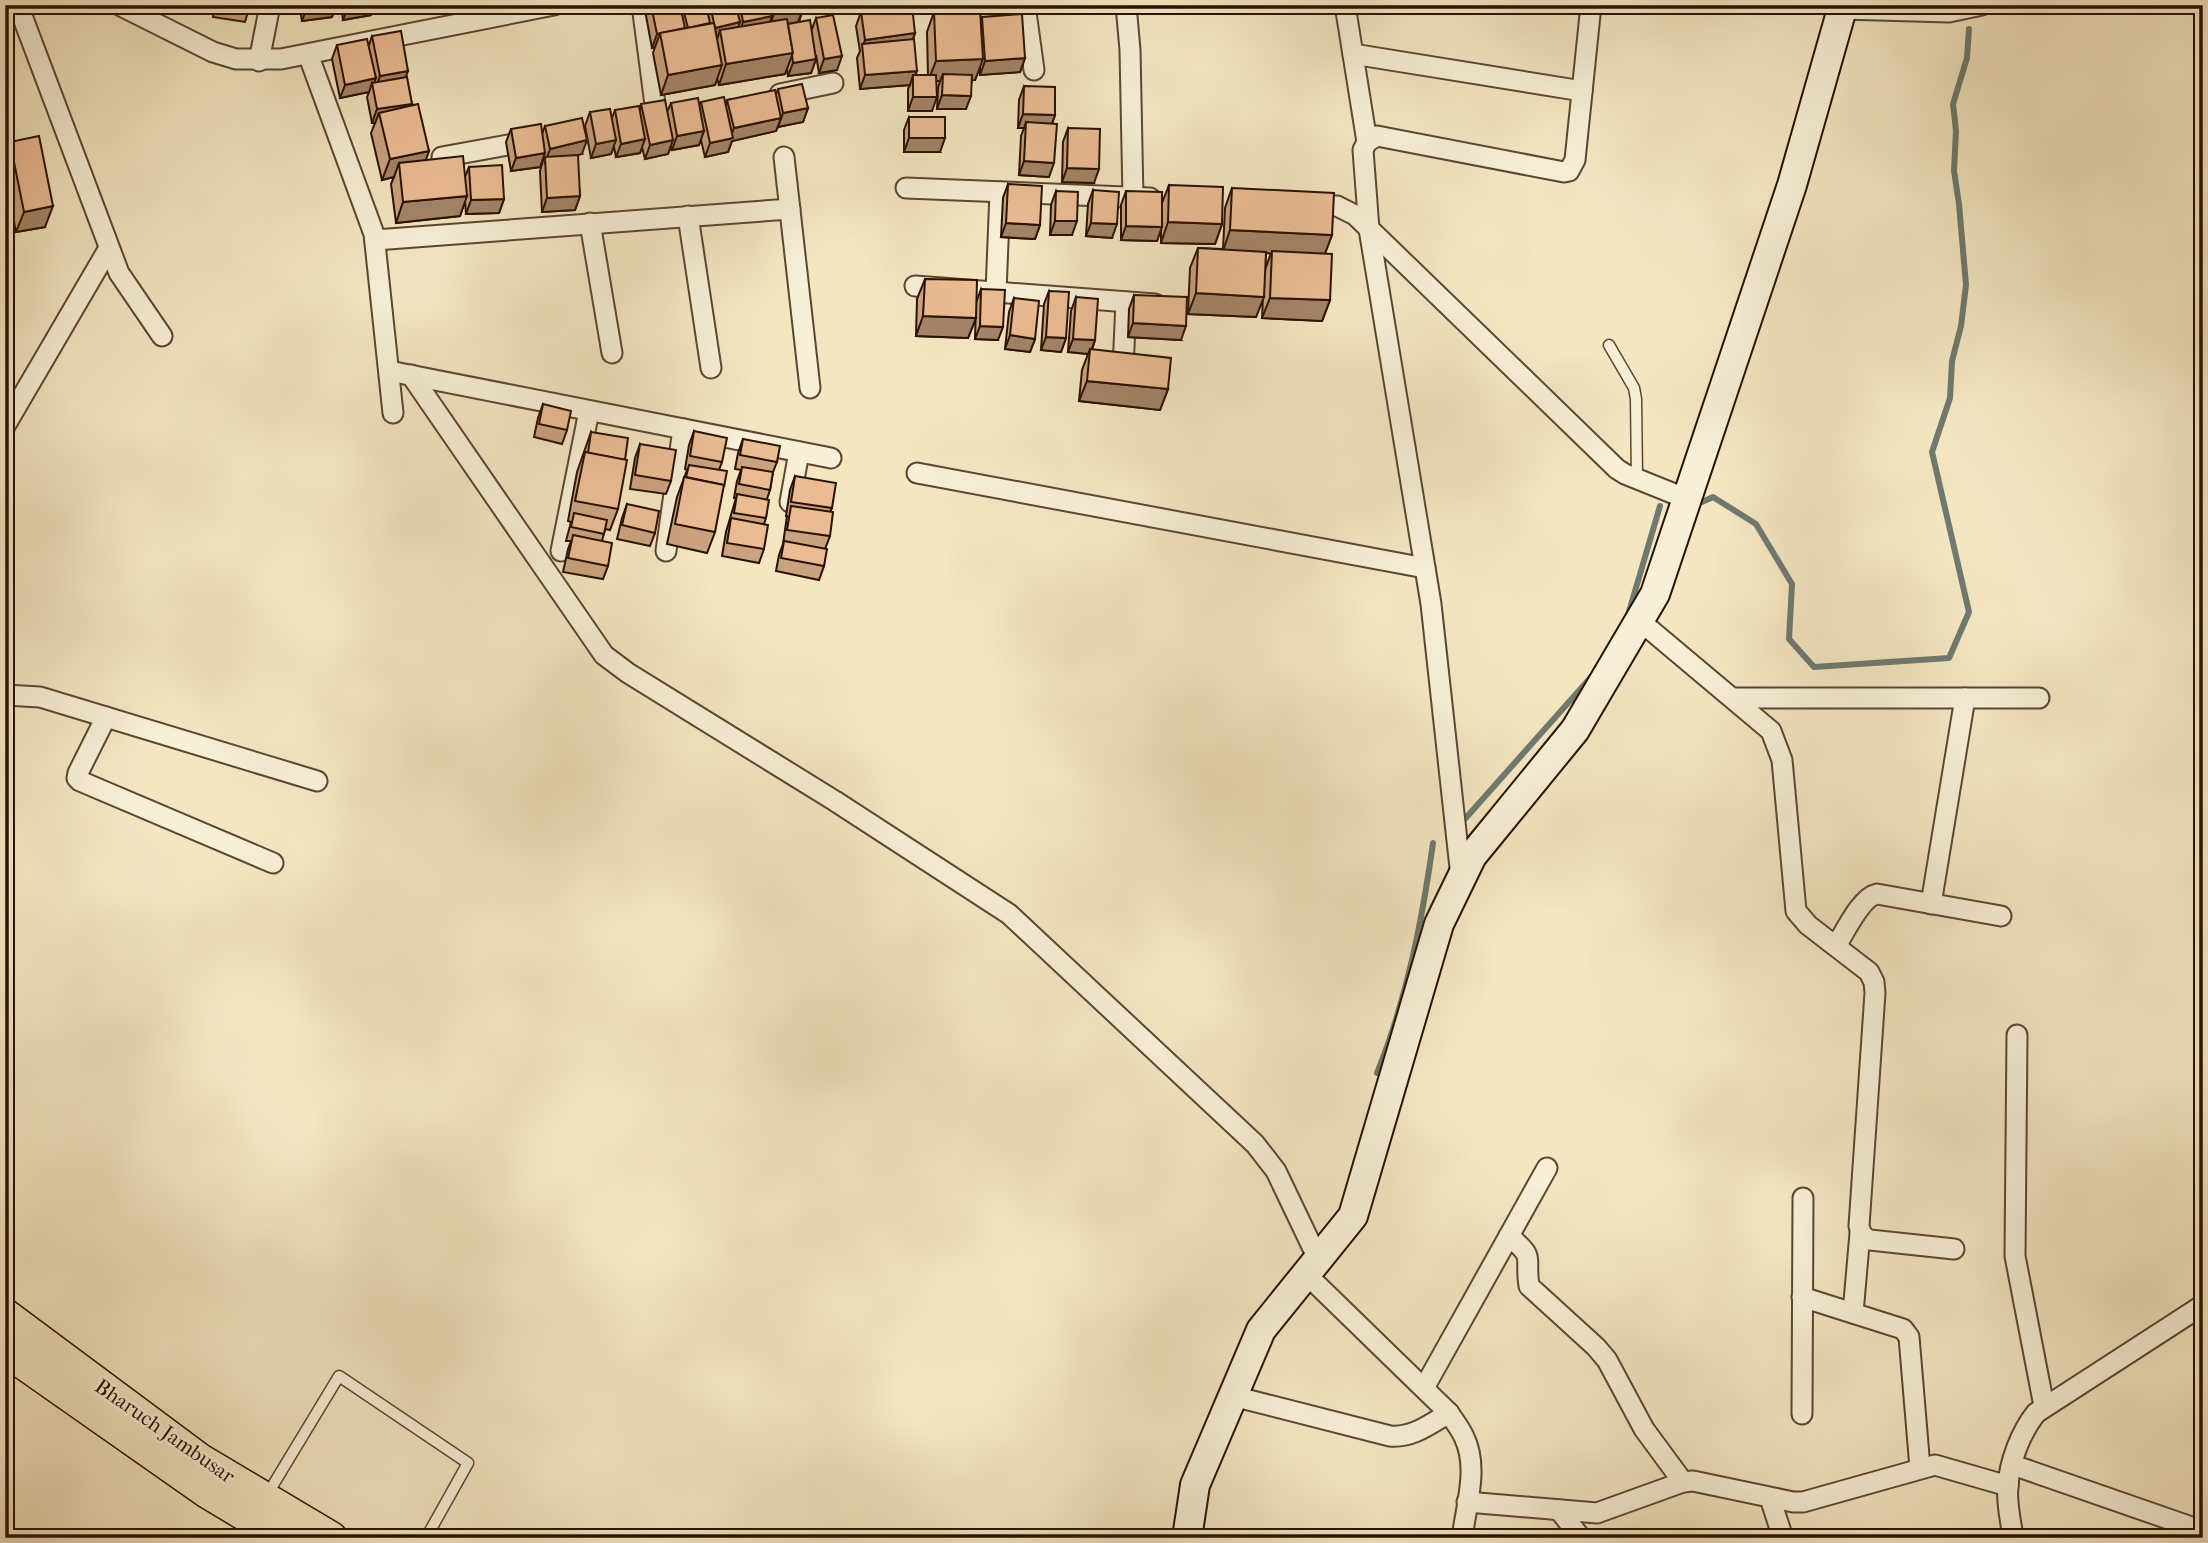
<svg xmlns="http://www.w3.org/2000/svg" width="2208" height="1543" viewBox="0 0 2208 1543" font-family="'IM FELL French Canon',serif">
<rect width="100%" height="100%" fill="#f3e6c1"/>
<filter id="stains"><feTurbulence type="fractalNoise" baseFrequency=".00286" numOctaves="4"/><feColorMatrix values="0 0 0 0 .2 0 0 0 0 .09 0 0 0 0 .02 0 0 0 .5 -.17"/></filter>
<radialGradient id="worn" r=".72"><stop offset=".6" stop-color="#630" stop-opacity="0"/><stop offset="1" stop-color="#630" stop-opacity=".3"/></radialGradient>
<g fill="none" stroke-linecap="round" stroke-linejoin="round">
<g stroke="#6f796f" stroke-width="6">
<path d="M1702,502L1713,497L1756,524L1792,584L1789,639L1814,667L1949,658L1969,612L1932,452L1950,398L1952,361L1961,326L1966,285L1959,204L1954,171L1956,131L1953,104L1967,58L1969,29"/>
<path d="M1628,615L1660,506"/>
<path d="M1464,820L1592,676"/>
<path d="M1377,1073C1407,999 1422,921 1433,843"/>
</g>
<defs>
<g id="lane">
<path d="M1609,345L1634,388L1636,399L1637,478"/>
<path d="M267,1495L339,1376L468,1463L426,1538"/>
</g>
<g id="street">
<path d="M18,5L119,273L162,336"/>
<path d="M119,5L213,52L236,59H281L554,5"/>
<path d="M642,5L657,120"/>
<path d="M1025,5L1034,70"/>
<path d="M1126,5L1130,50L1133,198"/>
<path d="M1345,5L1367,142"/>
<path d="M1842,9L1949,12L1982,5"/>
<path d="M308,54L374,234L393,413"/>
<path d="M1353,54L1582,91"/>
<path d="M259,61L270,5"/>
<path d="M780,94L833,83"/>
<path d="M442,157L530,141"/>
<path d="M784,157L810,388"/>
<path d="M906,188L1150,198"/>
<path d="M1310,205L1337,206L1355,215L1617,469L1625,474L1687,499"/>
<path d="M688,216L711,368"/>
<path d="M590,223L612,353"/>
<path d="M375,240L790,209"/>
<path d="M915,286L1155,304"/>
<path d="M996,292L1000,192"/>
<path d="M1123,369L1126,302"/>
<path d="M389,371L831,458"/>
<path d="M411,375L604,655L628,673L835,801L1009,914L1255,1144L1276,1171L1318,1259"/>
<path d="M5,426L109,248"/>
<path d="M917,473L1425,568"/>
<path d="M790,502L799,452"/>
<path d="M561,551L589,411"/>
<path d="M666,551L683,429"/>
<path d="M1640,621L1771,731L1782,760L1796,911L1808,925L1869,972L1874,982L1875,993L1859,1226C1861,1234 1863,1237 1870,1240L1954,1249"/>
<path d="M5,695L40,697L317,781"/>
<path d="M1734,698H2039"/>
<path d="M106,717L78,773L77,778L80,781L273,863"/>
<path d="M1461,877L1431,604L1369,229L1363,150L1367,142L1377,136L1564,172L1569,171L1575,160L1591,5"/>
<path d="M1931,904L1965,698"/>
<path d="M1836,946C1845,932 1861,897 1877,894L2001,916"/>
<path d="M2017,1035L2015,1256L2044,1406"/>
<path d="M1509,1236C1537,1260 1524,1255 1529,1286L1596,1347L1607,1360L1644,1429L1683,1482"/>
<path d="M1306,1274L1449,1413C1454,1421 1460,1428 1464,1437C1479,1467 1466,1506 1462,1538"/>
<path d="M1802,1297L1903,1329L1909,1337L1920,1468"/>
<path d="M1853,1313L1860,1233"/>
<path d="M1424,1388L1547,1168"/>
<path d="M1233,1396L1390,1436C1413,1438 1430,1424 1449,1413"/>
<path d="M1802,1414L1803,1198"/>
<path d="M2013,1465L2203,1531"/>
<path d="M1770,1498L1783,1538"/>
<path d="M1467,1502L1597,1513L1683,1482L1693,1481L1793,1502H1803L1935,1465L2008,1486"/>
<path d="M1559,1510L1581,1538"/>
<path d="M2013,1538C2011,1521 2006,1503 2008,1487C2009,1462 2021,1432 2036,1413L2203,1305"/>
</g>
<path id="secondary" d="M1187,1538L1195,1485L1261,1330L1353,1216L1439,924L1472,856L1575,730L1655,594L1792,185L1842,9L1840,5"/>
<g id="primary">
<path d="M5,1315L200,1460L331,1538"/>
<path d="M5,1350L206,1491L284,1538"/>
</g>
</defs>
<use href="#lane" stroke="#5c4631" stroke-width="13"/>
<use href="#street" stroke="#5c4631" stroke-width="23"/>
<use href="#secondary" stroke="#291101" stroke-width="32"/>
<use href="#primary" stroke="#291101" stroke-width="35"/>
<use href="#lane" stroke="#f7efd7" stroke-width="10"/>
<use href="#street" stroke="#f7efd7" stroke-width="19"/>
<use href="#secondary" stroke="#f7efd7" stroke-width="28"/>
<use href="#primary" stroke="#f3e6c1" stroke-width="32"/>
</g>
<g fill="#caa27f" stroke="#291101" stroke-width="2" fill-rule="evenodd">
<path d="M160,5H193L191,12L160,7Z"/>
<path d="M215,5H250L245,22L213,17Z"/>
<path d="M299,5H336L332,17L302,21Z"/>
<path d="M341,5H375L371,15L343,20Z"/>
<path d="M644,5H803V9L799,22L812,29L816,18L837,70L819,73L816,55V59L811,73L788,76L787,69L785,74L719,85L717,78L715,85L661,95L653,53L655,47L652,48Z"/>
<path d="M861,12L915,33L913,39L915,75H928L927,32L934,12L981,20L982,17L1025,58L1020,72L980,75V67L975,80H972L966,109H937L938,88L940,81H936L932,111H908V89L910,85L860,89L857,58L860,51L856,26Z"/>
<path d="M372,36L406,77L412,104L411,106L429,151L425,160L465,177L469,167L504,199L499,213L466,214L465,201L460,216L396,223L391,184L394,177L382,180L371,133L375,123H372L367,97L369,92L340,98L332,59L337,45H369Z"/>
<path d="M1024,86L1055,115L1052,124L1049,177L1019,175L1021,136L1024,128H1018L1019,100Z"/>
<path d="M778,89L808,108L803,122L778,127L776,131L732,141L728,152L705,157L701,140L699,145L672,150L671,146L668,154L645,159L642,147L640,153L616,157L614,147L611,154L591,158L585,126L590,112L612,118L615,110L640,109L641,104L667,112L671,103L699,105L701,102L726,104L727,100L776,94Z"/>
<path d="M909,117L940,152H904V130Z"/>
<path d="M545,126L582,154L576,155L580,196L575,210L542,212L540,171L544,157L540,167L511,171L506,142L511,129L542,134Z"/>
<path d="M1068,128L1094,183L1062,182L1063,142Z"/>
<path d="M10,142L45,227L16,232L5,177V154Z"/>
<path d="M1008,184L1040,225L1035,239L1001,237L1003,198Z"/>
<path d="M1169,185L1222,224L1215,244L1161,243V229L1157,241L1121,240V205L1126,191L1162,203Z"/>
<path d="M1232,188L1332,235L1325,253L1330,300L1322,321L1262,318L1263,297L1256,317L1188,314L1190,268L1198,248L1223,249L1225,208ZM1266,253H1271L1265,270Z"/>
<path d="M1093,190L1112,238L1086,236L1088,204Z"/>
<path d="M1056,191L1072,235H1050L1051,205Z"/>
<path d="M925,279L976,318L968,338L916,336L917,299Z"/>
<path d="M981,289L998,340L975,339L976,303Z"/>
<path d="M1049,291L1066,338L1061,352L1041,350L1044,304Z"/>
<path d="M1134,295L1181,340L1128,337L1129,309Z"/>
<path d="M1076,297L1095,340L1092,350L1168,389L1160,410L1079,401L1082,370L1088,354L1068,352L1071,311Z"/>
<path d="M1014,298L1035,339L1030,352L1005,349L1009,312Z"/>
<path d="M543,404L567,430L562,444L534,437L538,418Z"/>
<path d="M694,431L722,462L719,470L715,532L707,553L667,544L677,497L687,470L685,469L689,445Z"/>
<path d="M591,432L618,509L610,530L605,529L602,541L608,566L603,579L563,572L568,549L571,541H566L571,522L568,521L577,472Z"/>
<path d="M743,439L777,462L773,472L770,490L767,499L766,518L764,524V549L759,563L722,556L726,532L736,498H734L737,481L741,470L735,469L738,453Z"/>
<path d="M640,444L671,481L666,494L630,489L635,458Z"/>
<path d="M795,476L832,508L830,512V536L825,549L824,566L819,580L776,571L779,555L783,544L787,516H786L790,490Z"/>
<path d="M627,504L655,533L650,546L617,539L622,518Z"/>
</g>
<g fill="#a48468" stroke="#291101" stroke-width="2">
<path d="M321,5H336L332,17L302,21L307,7Z"/>
<path d="M354,5H375L371,15L343,20L348,6Z"/>
<path d="M803,9L798,22L769,28L774,14Z"/>
<path d="M772,16L767,30L738,36L743,22Z"/>
<path d="M740,22L735,36L720,30L717,40L715,28Z"/>
<path d="M915,33L910,47L863,46L865,40Z"/>
<path d="M657,34H660L655,47L652,48Z"/>
<path d="M793,53L785,74L719,85L726,64Z"/>
<path d="M842,56L837,70L819,73L824,59Z"/>
<path d="M1025,58L1020,72L980,75L985,61Z"/>
<path d="M816,59L811,73L788,76L793,63Z"/>
<path d="M983,59L975,80L943,81V74L940,81H928L936,61Z"/>
<path d="M722,65L715,85L661,95L668,75Z"/>
<path d="M408,71L403,85L375,90L380,76Z"/>
<path d="M917,71L913,80V75L910,85L860,89L865,75Z"/>
<path d="M376,78L373,86L372,83L369,92L340,98L345,85Z"/>
<path d="M942,95L971,96L966,109H937Z"/>
<path d="M913,97H937L932,111H908Z"/>
<path d="M412,104L407,117L379,113L375,123H372L377,109Z"/>
<path d="M808,108L803,122L778,127L783,113Z"/>
<path d="M1023,114L1055,115L1050,129L1026,122L1024,128H1018Z"/>
<path d="M781,118L776,131L732,141L728,152L705,157L710,143L730,139L734,128Z"/>
<path d="M704,131L699,145L672,150L677,136Z"/>
<path d="M909,138H945L940,152H904Z"/>
<path d="M645,139L640,153L616,157L621,144Z"/>
<path d="M587,140L582,154L545,163L550,149Z"/>
<path d="M616,140L611,154L591,158L596,144Z"/>
<path d="M673,140L668,154L645,159L650,145Z"/>
<path d="M429,151L422,171L399,163L394,177L382,180L390,159Z"/>
<path d="M545,153L540,167L511,171L516,158Z"/>
<path d="M1024,161L1054,163L1049,177L1019,175Z"/>
<path d="M1067,168L1099,169L1094,183L1062,182Z"/>
<path d="M467,196L460,216L396,223L403,202Z"/>
<path d="M580,196L575,210L542,212L547,198Z"/>
<path d="M504,199L499,213L466,214L471,200Z"/>
<path d="M53,206L45,227L16,232L24,212Z"/>
<path d="M1055,221H1077L1072,235H1050Z"/>
<path d="M1168,222L1222,224L1215,244L1161,243Z"/>
<path d="M1006,223L1040,225L1035,239L1001,237Z"/>
<path d="M1091,223L1117,224L1112,238L1086,236Z"/>
<path d="M1126,226L1162,227L1157,241L1121,240Z"/>
<path d="M1230,230L1332,235L1324,256L1223,251Z"/>
<path d="M1196,293L1264,297L1256,317L1188,314Z"/>
<path d="M1270,298L1330,300L1322,321L1262,318Z"/>
<path d="M923,316L976,318L968,338L916,336Z"/>
<path d="M1133,323L1186,326L1181,340L1128,337Z"/>
<path d="M980,326L1003,327L998,340L975,339Z"/>
<path d="M1010,335L1035,339L1030,352L1005,349Z"/>
<path d="M1046,337L1066,338L1061,352L1041,350Z"/>
<path d="M1073,339L1095,340L1090,354V349L1088,354L1068,352Z"/>
<path d="M1087,381L1168,389L1160,410L1079,401Z"/>
</g>
<g fill="#ebbc94" stroke="#291101" stroke-width="2">
<path d="M228,5H250V9Z"/>
<path d="M651,5H680L685,28L657,34Z"/>
<path d="M682,5H706L710,23L688,28Z"/>
<path d="M710,5H736L740,22L715,28Z"/>
<path d="M740,5H770L772,16L743,22Z"/>
<path d="M772,5H803V9L774,14Z"/>
<path d="M912,6L915,33L865,40L861,12Z"/>
<path d="M980,10L983,59L936,61L934,12Z"/>
<path d="M1022,14L1025,58L985,61L982,17Z"/>
<path d="M833,15L842,56L824,59L816,18Z"/>
<path d="M787,19L793,53L726,64L720,30Z"/>
<path d="M810,20L816,59L793,63L792,55L793,53L788,24Z"/>
<path d="M714,23L722,65L668,75L660,33Z"/>
<path d="M401,31L408,71L380,76L372,36Z"/>
<path d="M367,39L376,78L345,85L337,45Z"/>
<path d="M914,39L917,71L865,75L862,44Z"/>
<path d="M943,74L972,75L971,96L942,95Z"/>
<path d="M913,75H936L937,97H913Z"/>
<path d="M407,77L412,104L377,109L372,83Z"/>
<path d="M802,84L808,108L783,113L778,89Z"/>
<path d="M1024,86L1055,87V115L1023,114Z"/>
<path d="M775,90L781,118L734,128L727,100Z"/>
<path d="M724,97L733,138L710,143L701,102Z"/>
<path d="M698,98L704,131L677,136L671,103Z"/>
<path d="M665,100L673,140L650,145L641,104Z"/>
<path d="M418,104L429,151L390,159L379,113Z"/>
<path d="M639,106L645,139L621,144L615,110Z"/>
<path d="M610,109L616,140L596,144L590,112Z"/>
<rect x="909" y="117" width="36" height="21"/>
<path d="M582,118L587,140L550,149L545,126Z"/>
<path d="M1026,122L1057,124L1054,163L1024,161Z"/>
<path d="M541,124L545,153L516,158L511,129Z"/>
<path d="M1068,128L1100,129L1099,169L1067,168Z"/>
<path d="M39,136L53,206L24,212L10,142Z"/>
<path d="M578,155L580,196L547,198L545,157Z"/>
<path d="M463,156L467,196L403,202L399,163Z"/>
<path d="M502,165L504,199L471,200L469,167Z"/>
<path d="M1008,184L1042,186L1040,225L1006,223Z"/>
<path d="M1169,185L1223,187L1222,224L1168,222Z"/>
<path d="M1232,188L1334,193L1332,235L1230,230Z"/>
<path d="M1093,190L1119,192L1117,224L1091,223Z"/>
<path d="M1056,191L1078,192L1077,221H1055Z"/>
<path d="M1126,191L1162,192V227L1126,226Z"/>
<path d="M1198,248L1266,252L1264,297L1196,293Z"/>
<path d="M1272,251L1332,254L1330,300L1270,298Z"/>
<path d="M925,279L977,280L976,318L923,316Z"/>
<path d="M981,289L1005,290L1003,327L980,326Z"/>
<path d="M1049,291L1069,292L1066,338L1046,337Z"/>
<path d="M1134,295L1187,297L1186,326L1133,323Z"/>
<path d="M1076,297L1098,299L1095,340L1073,339Z"/>
<path d="M1014,298L1039,301L1035,339L1010,335Z"/>
<path d="M1090,349L1171,358L1168,389L1087,381Z"/>
<path d="M543,404L571,411L567,430L539,424Z"/>
<path d="M694,431L727,438L722,462L690,456Z"/>
<path d="M591,432L628,438L625,460L588,453Z"/>
<path d="M743,439L780,446L777,462L740,455Z"/>
<path d="M640,444L676,450L671,481L635,475Z"/>
<path d="M585,452L627,460L618,509L575,501Z"/>
<path d="M689,465L727,471L724,487V485L686,477Z"/>
<path d="M742,467L773,472L770,490L739,484Z"/>
<path d="M795,476L836,483L832,508L791,502Z"/>
<path d="M684,477L724,485L715,532L675,524Z"/>
<path d="M737,494L769,500L766,518L734,513Z"/>
<path d="M627,504L659,511L655,533L622,525Z"/>
<path d="M791,506L833,512L830,536L787,530Z"/>
<path d="M574,513L607,520L604,534L571,527Z"/>
<path d="M731,518L768,525L764,549L727,543Z"/>
<path d="M573,535L612,543L608,566L568,558Z"/>
<path d="M784,541L827,549L824,566L781,558Z"/>
</g>
<g text-anchor="middle" stroke-width="5" stroke-linejoin="round" paint-order="stroke">
<g font-size="21" fill="#291101" stroke="#f7efd7">
<text transform="translate(165 1431) rotate(35)" y="7">Bharuch Jambusar</text>
</g>
</g>
<rect width="2208" height="1543" fill="none" stroke="#f3e6c1" stroke-width="28"/>
<rect x="7" y="7" width="2194" height="1529" fill="none" stroke="#291101" stroke-width="3.5"/>
<rect x="14" y="14" width="2180" height="1515" fill="none" stroke="#291101" stroke-width="2"/>
<rect width="100%" height="100%" filter="url(#stains)"/>
<rect width="100%" height="100%" fill="url(#worn)"/>
</svg>
